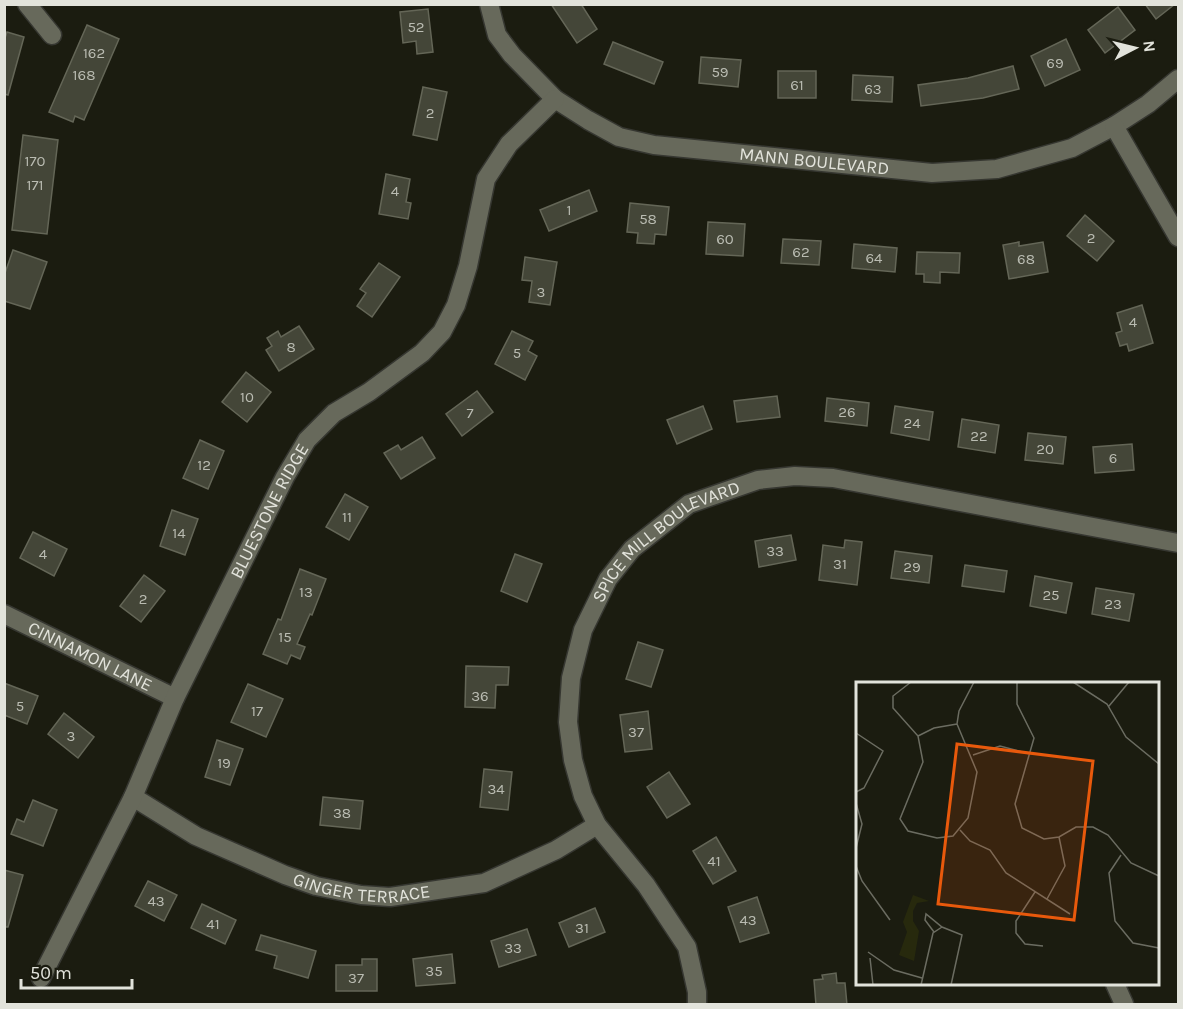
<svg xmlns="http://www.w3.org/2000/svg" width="1183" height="1009" viewBox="0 0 1183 1009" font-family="Karla,sans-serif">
<rect width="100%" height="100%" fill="#1b1c10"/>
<g fill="#444638" stroke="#646657" stroke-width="1.5">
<path d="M551,4H581L597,29L577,43Z"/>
<path d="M1145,4H1175L1156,19Z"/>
<path d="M1118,7L1135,30L1105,53L1088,30Z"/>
<path d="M428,9L433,52L417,54L416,41L403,43L400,12Z"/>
<path d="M87,25L119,39L84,120L75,116L73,122L49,112Z"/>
<path d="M7,32L24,37L8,95L4,94V41Z"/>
<path d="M1066,39L1080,70L1045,86L1031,56Z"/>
<path d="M613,42L663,62L654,84L604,64Z"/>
<path d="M701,57L741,60L738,87L699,83Z"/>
<path d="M1013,66L1019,89L983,98L921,106L918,85L968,78Z"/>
<rect x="778" y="71" width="38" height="27"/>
<path d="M853,75L893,77L892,102L852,100Z"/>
<path d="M423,87L447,92L437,140L413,135Z"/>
<path d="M23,135L58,140L47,234L12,230Z"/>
<path d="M386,174L410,179L406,202L411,203L408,219L379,214Z"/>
<path d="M589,190L597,211L549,231L540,210Z"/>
<path d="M630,203L669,207L666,235L655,234L654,244L637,243L638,233L627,232Z"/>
<path d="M1085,215L1114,241L1097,261L1067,236Z"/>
<path d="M708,222L745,224L743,256L706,254Z"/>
<path d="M783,239L821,241L819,265L781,263Z"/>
<path d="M1019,242V246L1043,242L1048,272L1009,279L1003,245Z"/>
<path d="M854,244L897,248L895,272L852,268Z"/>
<path d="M13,250L47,262L30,309L4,301V276Z"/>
<path d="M917,252L960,253L959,273L940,272V283L924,282V274H916Z"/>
<path d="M525,257L557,262L550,305L529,302L532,281L522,280Z"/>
<path d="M379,263L400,277L372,317L357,306L366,293L360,289Z"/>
<path d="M1142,305L1153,343L1129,351L1127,344L1120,346L1116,333L1122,331L1117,313Z"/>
<path d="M299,326L314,349L279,371L266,350L272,346L267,338L278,331L281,337Z"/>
<path d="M512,331L533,341L528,351L537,356L525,380L495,364Z"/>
<path d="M246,372L271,392L247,422L222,402Z"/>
<path d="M477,391L493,412L462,436L446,414Z"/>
<path d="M777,396L780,417L737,422L734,401Z"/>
<path d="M827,398L869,403L867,426L825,421Z"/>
<path d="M703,406L712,429L677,444L667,420Z"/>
<path d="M895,406L933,412L929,440L891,433Z"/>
<path d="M962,419L999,425L995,453L958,447Z"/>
<path d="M1028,433L1066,437L1063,464L1025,460Z"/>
<path d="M422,437L435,458L401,479L384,453L398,445L401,450Z"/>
<path d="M200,440L224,451L208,489L183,478Z"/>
<path d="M1132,444L1134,470L1095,473L1093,447Z"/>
<path d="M345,494L368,507L349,540L326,527Z"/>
<path d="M172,510L198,519L185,555L160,546Z"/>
<path d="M33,532L67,549L54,576L20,558Z"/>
<path d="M791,535L796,560L759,567L755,541Z"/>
<path d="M845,540L862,542L857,585L819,580L823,545L844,548Z"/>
<path d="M895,551L932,556L929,583L891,578Z"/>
<path d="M515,554L542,564L527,602L501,591Z"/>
<path d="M965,565L1007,571L1004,592L962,586Z"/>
<path d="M300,569L326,579L312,615L310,614L297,644L305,647L300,659L291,655L287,664L263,654L278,619L281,620Z"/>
<path d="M144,575L165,591L141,622L120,606Z"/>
<path d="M1035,576L1072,583L1066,613L1030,606Z"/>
<path d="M1096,588L1134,594L1129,621L1092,614Z"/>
<path d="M638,642L663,650L651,687L626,679Z"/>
<path d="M466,666L509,667L508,685H496L495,708L465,707Z"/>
<path d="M4,683L38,696L27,724L4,715Z"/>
<path d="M248,684L283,699L266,737L231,722Z"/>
<path d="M648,711L652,749L625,752L620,715Z"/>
<path d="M64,713L94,737L78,758L48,734Z"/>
<path d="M217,740L243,749L230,785L205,777Z"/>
<path d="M484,769L512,772L508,810L480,807Z"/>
<path d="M669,772L690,804L667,818L647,787Z"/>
<path d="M323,797L363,801L360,829L320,825Z"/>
<path d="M33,800L57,810L43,846L11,834L17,819L24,822Z"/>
<path d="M716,837L736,871L713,884L693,851Z"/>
<path d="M4,870L23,875L8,927H4Z"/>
<path d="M148,881L177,895L164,921L135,906Z"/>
<path d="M757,897L769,933L740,942L728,907Z"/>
<path d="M202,904L236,920L225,944L191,928Z"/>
<path d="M595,908L605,932L569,947L559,923Z"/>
<path d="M527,929L536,955L499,967L491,941Z"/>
<path d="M261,935L316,951L308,978L274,968L277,956L256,950Z"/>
<path d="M452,954L455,983L416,986L413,959Z"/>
<path d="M362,959H377V991H336V965H362Z"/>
<path d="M836,973L837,983H845L847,1005H816L814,980L823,979L822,975Z"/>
</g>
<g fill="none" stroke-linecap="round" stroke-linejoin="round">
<defs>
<g id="minor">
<path d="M27,4L52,35"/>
<path id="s1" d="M489,4L497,35L512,55L555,99L588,120L619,137L654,145L932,173L997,169L1072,148L1114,126L1148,104L1178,79"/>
<path d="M1114,126L1178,237"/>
<path id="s2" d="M4,614L175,698"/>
<path id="s3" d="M133,797L196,836L285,875L316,886L361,895L390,897L484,883L556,850L597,825"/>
<path id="s4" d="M41,978L133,797L175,698L285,477L307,440L334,413L369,392L422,353L442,332L456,305L468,266L486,179L509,144L555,99"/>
<path d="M1115,984L1124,1004"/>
<path id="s5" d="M697,1004V992L687,947L646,885L597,825L583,796L573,760L568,722L571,678L583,630L608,579L632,549L689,504L758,480L795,476L833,478L1178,543"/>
</g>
</defs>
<use href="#minor" stroke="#363731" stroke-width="21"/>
<use href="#minor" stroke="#67695b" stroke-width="18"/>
</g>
<g text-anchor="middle" stroke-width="4.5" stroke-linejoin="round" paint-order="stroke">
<g font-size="15" fill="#babcb2">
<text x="416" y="32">52</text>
<text x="94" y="58">162</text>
<text x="1055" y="68">69</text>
<text x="720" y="77">59</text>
<text x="84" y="80">168</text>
<text x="797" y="90">61</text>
<text x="873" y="94">63</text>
<text x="430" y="118">2</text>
<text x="35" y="166">170</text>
<text x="35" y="190">171</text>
<text x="395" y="196">4</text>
<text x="569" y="215">1</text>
<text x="648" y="224">58</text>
<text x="1091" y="243">2</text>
<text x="725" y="244">60</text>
<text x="801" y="257">62</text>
<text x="874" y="263">64</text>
<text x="1026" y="264">68</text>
<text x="541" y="297">3</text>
<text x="1133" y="327">4</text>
<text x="291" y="352">8</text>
<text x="517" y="358">5</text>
<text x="247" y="402">10</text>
<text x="847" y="417">26</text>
<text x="470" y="418">7</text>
<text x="912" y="428">24</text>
<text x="979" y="441">22</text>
<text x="1045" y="454">20</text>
<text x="1113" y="463">6</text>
<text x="204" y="470">12</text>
<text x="347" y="522">11</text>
<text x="179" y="538">14</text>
<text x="775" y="556">33</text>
<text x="43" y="559">4</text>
<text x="840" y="569">31</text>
<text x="912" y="572">29</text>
<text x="306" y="597">13</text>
<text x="1051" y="600">25</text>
<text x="143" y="604">2</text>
<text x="1113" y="609">23</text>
<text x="285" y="642">15</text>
<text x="480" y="701">36</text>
<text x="20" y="711">5</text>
<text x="257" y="716">17</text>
<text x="636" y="737">37</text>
<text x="71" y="741">3</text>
<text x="224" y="768">19</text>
<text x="496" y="794">34</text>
<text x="342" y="818">38</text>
<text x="714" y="866">41</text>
<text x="156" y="906">43</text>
<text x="748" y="925">43</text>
<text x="213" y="929">41</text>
<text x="582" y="933">31</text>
<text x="513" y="953">33</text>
<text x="434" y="976">35</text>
<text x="356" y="983">37</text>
</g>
<g font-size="18" fill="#e2e3db" stroke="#1b1c10">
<text dy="6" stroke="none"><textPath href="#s1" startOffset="390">MANN BOULEVARD</textPath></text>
<text dy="6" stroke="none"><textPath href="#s4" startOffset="520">BLUESTONE RIDGE</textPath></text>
<text dy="6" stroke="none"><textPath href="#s5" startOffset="538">SPICE MILL BOULEVARD</textPath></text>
<text dy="6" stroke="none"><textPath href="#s2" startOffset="96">CINNAMON LANE</textPath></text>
<text dy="6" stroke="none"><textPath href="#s3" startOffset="250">GINGER TERRACE</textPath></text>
</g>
</g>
<g transform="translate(856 682)">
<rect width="303" height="303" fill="#1b1c10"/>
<path d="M57,213L73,219L61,221L57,229V239L63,249L58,279L43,273L51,250L47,240Z" fill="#27290d"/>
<path fill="none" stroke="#6b6c61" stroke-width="1.5" d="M55,0L37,14V26L62,54L67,80L44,137L52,149L81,156L97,154L112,136L121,90L101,42L103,29L118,0M161,0V22L178,56L159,122L166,146L188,157L203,155L220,145H237L252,153L275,181L303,194M217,0L251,22L270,55L303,82M253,24L273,0M0,51L27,69L8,106L0,110M62,54L78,46L101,42M117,73L144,64L174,72M0,121L6,142L0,166M104,148L114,159L134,168L150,191L214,232M265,173L253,191L259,239L277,261L303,266M0,184L6,199L34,238M179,210L160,239V251L169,262L187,264M191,217L209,184L203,155M78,250L69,238L70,232L86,245L106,253L95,303M12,270L38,288L66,296M14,276L17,303M65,303L77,251L86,245"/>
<path fill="#e8590c" fill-opacity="0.15" stroke="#e8590c" stroke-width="3" d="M101,62L237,79L218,238L82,222Z"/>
<rect width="303" height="303" fill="none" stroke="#e2e3db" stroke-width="3"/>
</g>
<rect width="1183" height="1009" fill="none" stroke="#e2e3db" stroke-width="12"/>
<g transform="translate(1135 48) rotate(83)" stroke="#1b1c10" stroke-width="4.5" paint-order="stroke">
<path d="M0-4.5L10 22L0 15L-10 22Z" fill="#e2e3db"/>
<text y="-9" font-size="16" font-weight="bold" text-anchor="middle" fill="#e2e3db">N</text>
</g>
<path d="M21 979v9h111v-9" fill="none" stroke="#e2e3db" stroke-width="3"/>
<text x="30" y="979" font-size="18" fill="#e2e3db" stroke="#1b1c10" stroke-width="4.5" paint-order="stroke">50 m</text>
</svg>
